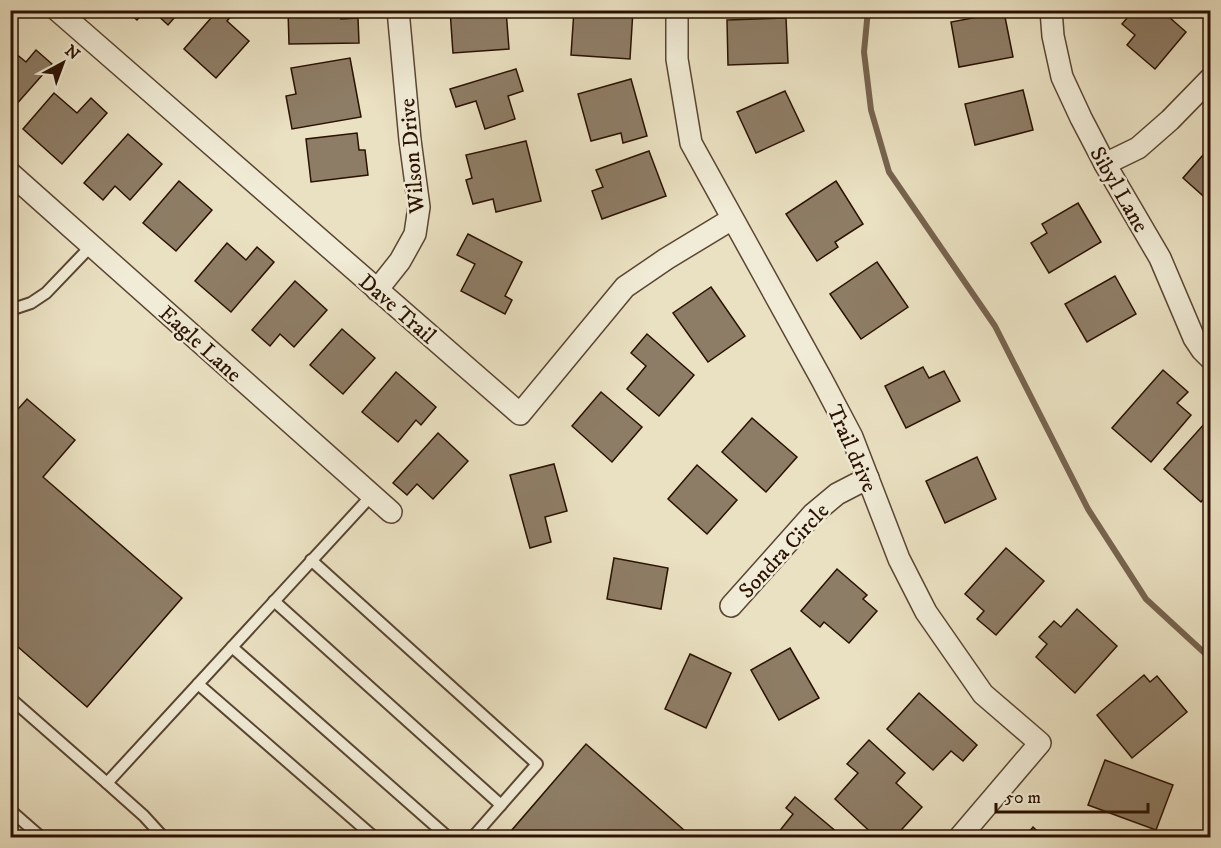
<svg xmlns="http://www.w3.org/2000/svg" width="1221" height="848" viewBox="0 0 1221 848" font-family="'IM FELL DW Pica',serif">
<rect width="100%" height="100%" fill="#eae1c2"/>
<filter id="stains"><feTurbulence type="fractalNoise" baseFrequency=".00333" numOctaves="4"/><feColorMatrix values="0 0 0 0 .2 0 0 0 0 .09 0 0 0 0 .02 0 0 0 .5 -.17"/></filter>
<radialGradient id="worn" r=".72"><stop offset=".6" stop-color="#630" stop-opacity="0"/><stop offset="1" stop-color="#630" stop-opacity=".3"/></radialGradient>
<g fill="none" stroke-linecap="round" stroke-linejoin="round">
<path stroke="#76634e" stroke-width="6" d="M868,10L864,52L871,110L889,172L995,326L1088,509L1146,599L1210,658"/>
</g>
<g fill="#8e7d66" stroke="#2a1102" stroke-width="1.5">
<path d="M126,10H146L137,20Z"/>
<path d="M152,10H181L168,25Z"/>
<path d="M218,10H229L233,14L227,21L249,41L216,78L184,49Z"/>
<path d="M288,10H341V19L358,18L359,43L289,44Z"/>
<path d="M450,10H506L509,49L453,53Z"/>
<path d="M574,10H633L630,59L571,55Z"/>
<path d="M1134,10H1161L1186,32L1155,69L1127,45L1135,35L1122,24Z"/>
<path d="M1004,12L1013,57L959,67L951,22Z"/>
<path d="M786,18L788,63L728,65L727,20Z"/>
<path d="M10,49L26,62L36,50L52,64L14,107L10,104Z"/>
<path d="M350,58L361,117L292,129L286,96L296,94L291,68Z"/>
<path d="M516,69L523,91L508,96L515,119L485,129L476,101L456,107L450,89Z"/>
<path d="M631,79L647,136L623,143L621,133L591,141L578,94Z"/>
<path d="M1023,90L1033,130L975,145L965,104Z"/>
<path d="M785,91L804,131L756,153L737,112Z"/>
<path d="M54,93L77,113L91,98L107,113L62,164L23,129Z"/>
<path d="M357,133L359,150H365L368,175L311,182L306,139Z"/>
<path d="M128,134L162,164L130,200L115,186L103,200L84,183Z"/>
<path d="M526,141L541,201L496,212L493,199L473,204L466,180L472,178L466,155Z"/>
<path d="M1210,147V202L1183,178Z"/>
<path d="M649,151L666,196L602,219L592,191L603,187L596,170Z"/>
<path d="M179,181L212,210L176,251L143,223Z"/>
<path d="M836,181L863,224L835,242L838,247L817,261L786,214Z"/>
<path d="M1078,203L1101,242L1049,273L1031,243L1047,233L1042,224Z"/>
<path d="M468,234L522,262L505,296L512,300L505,314L461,291L475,264L457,255Z"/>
<path d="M227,243L246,260L257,247L274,262L231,312L195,281Z"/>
<path d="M877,262L908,307L861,339L830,294Z"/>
<path d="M1115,276L1136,314L1087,342L1065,304Z"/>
<path d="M295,281L327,310L294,347L280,334L270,346L252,330Z"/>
<path d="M711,287L745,336L708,362L673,313Z"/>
<path d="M342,329L375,358L343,394L310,365Z"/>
<path d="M647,334L694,375L659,416L627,389L646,366L631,353Z"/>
<path d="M923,367L929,378L944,371L960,401L906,428L885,386Z"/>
<path d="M1163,370L1188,392L1177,403L1191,415L1151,462L1112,428Z"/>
<path d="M396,372L436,407L421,425L416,420L398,442L362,412Z"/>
<path d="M601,392L642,427L612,462L572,426Z"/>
<path d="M27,399L75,440L43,477L182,598L87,707L10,640V418Z"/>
<path d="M752,418L797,457L766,492L722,452Z"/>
<path d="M1205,423L1210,428V491L1201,502L1164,469Z"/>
<path d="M438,433L468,461L433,499L417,484L407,495L393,483Z"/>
<path d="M977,457L996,499L945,523L926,481Z"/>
<path d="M554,464L567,511L545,517L551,542L530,548L510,475Z"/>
<path d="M697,465L737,500L707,534L668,499Z"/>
<path d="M1006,548L1044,581L996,635L977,619L984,611L965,594Z"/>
<path d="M614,558L668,568L661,609L607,599Z"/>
<path d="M837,569L867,595L863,599L877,611L849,643L824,622L820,627L801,611Z"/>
<path d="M1077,609L1117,646L1075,693L1036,657L1047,644L1039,637L1054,621L1061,627Z"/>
<path d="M790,648L819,698L779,720L751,670Z"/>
<path d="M690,654L731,673L706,728L665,709Z"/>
<path d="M1144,675L1150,682L1157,676L1187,712L1132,758L1097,715Z"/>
<path d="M919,693L977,745L963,761L951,751L933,770L887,729Z"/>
<path d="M869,740L905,773L896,783L922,807L894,838H877L835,799L858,773L847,764Z"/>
<path d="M586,744L693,838H505Z"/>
<path d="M1105,760L1173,785L1156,830L1088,805Z"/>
<path d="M795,797L844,838H774L793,814L786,808Z"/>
<path d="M1033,827L1044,838H1024Z"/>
</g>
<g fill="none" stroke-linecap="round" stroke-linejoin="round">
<defs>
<g id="service">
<path d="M10,310L31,303L46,293L92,245"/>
<path d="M311,560L537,764L472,838"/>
<path d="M274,601L501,805"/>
<path d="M232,647L449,838"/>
<path d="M198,684L375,838"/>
<path d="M10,698L107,783"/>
<path d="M10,810L42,838"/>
<path d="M164,838L144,816L107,783L372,495"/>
</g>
<g id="minor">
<path d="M57,10L520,414L625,287L666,259L732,219"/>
<path d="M677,10V59L691,143L822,380L852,437L899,559L926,612L983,694L1040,743L959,838"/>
<path d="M1051,10L1053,36L1062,77L1081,118L1105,164L1160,258L1194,338L1202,350L1210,358"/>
<path d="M1105,164L1138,148L1170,120L1210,79"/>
<path d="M10,173L391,512"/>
<path d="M377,290L400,261L415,234L419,207L410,140L398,10"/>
<path d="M731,606L813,514L837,494L868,478"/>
</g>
</defs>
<use href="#service" stroke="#5a4532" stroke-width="14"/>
<use href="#minor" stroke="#5a4532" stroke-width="24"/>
<use href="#service" stroke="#f1ecd7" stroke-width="10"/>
<use href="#minor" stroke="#f1ecd7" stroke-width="21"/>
</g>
<g text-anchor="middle" stroke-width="5" stroke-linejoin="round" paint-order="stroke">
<g font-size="22" fill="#2a1102" stroke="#f1ecd7">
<text transform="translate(411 156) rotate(-95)" y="8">Wilson Drive</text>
<text transform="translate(1120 189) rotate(60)" y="8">Sibyl Lane</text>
<text transform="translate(398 308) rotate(41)" y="8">Dave Trail</text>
<text transform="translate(201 343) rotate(42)" y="8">Eagle Lane</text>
<text transform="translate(853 448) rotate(66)" y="8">Trail drive</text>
<text transform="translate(783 550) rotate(-47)" y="8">Sondra Circle</text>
</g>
</g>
<rect width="1221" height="848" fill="none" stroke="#eae1c2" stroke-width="36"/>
<rect x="12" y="12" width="1197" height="824" fill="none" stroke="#2a1102" stroke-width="3"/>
<rect x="18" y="18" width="1185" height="812" fill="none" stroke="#2a1102" stroke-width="1.5"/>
<g transform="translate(63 63) rotate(41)" stroke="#f1ecd7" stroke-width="4.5" paint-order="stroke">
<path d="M0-4.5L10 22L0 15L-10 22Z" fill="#2a1102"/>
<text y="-9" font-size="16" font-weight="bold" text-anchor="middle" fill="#2a1102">N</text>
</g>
<path d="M996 803v9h152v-9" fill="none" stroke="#2a1102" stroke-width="3"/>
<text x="1005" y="803" font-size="18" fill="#2a1102" stroke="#f1ecd7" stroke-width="4.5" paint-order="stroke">50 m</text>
<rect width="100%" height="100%" filter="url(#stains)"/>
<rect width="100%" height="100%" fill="url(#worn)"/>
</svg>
